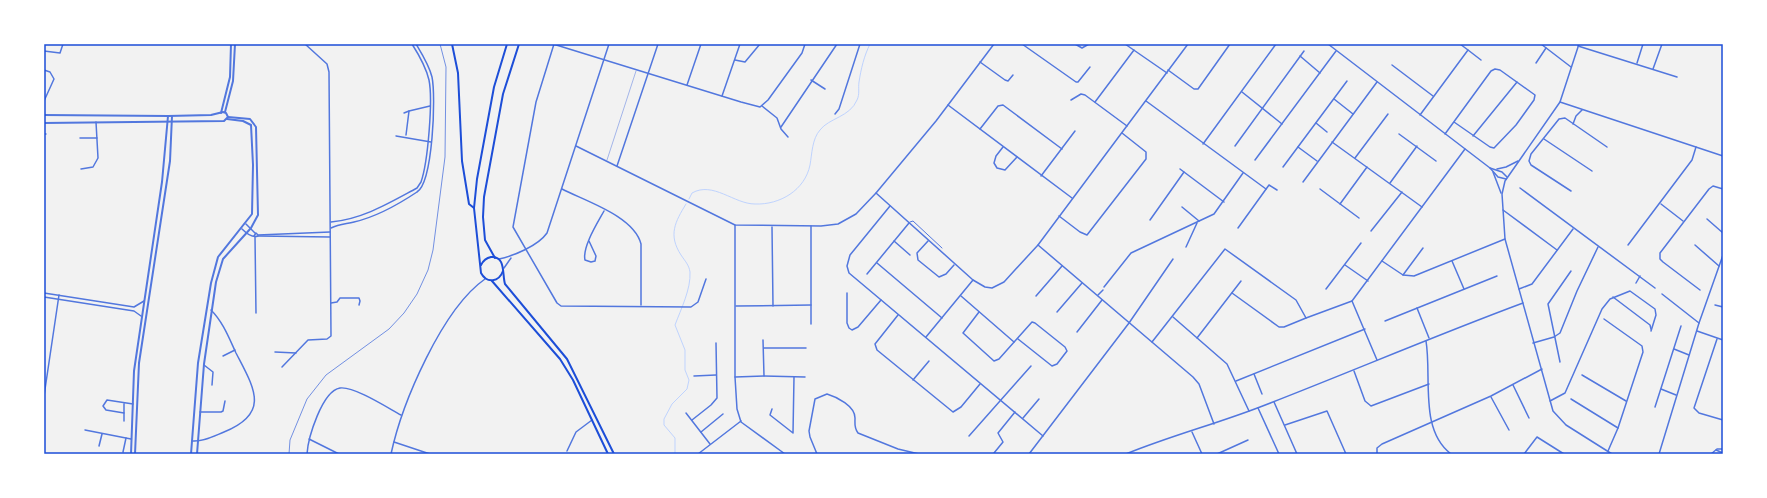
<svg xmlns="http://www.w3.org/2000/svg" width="1767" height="498" viewBox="0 0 1767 498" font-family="Quicksand,sans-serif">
<rect width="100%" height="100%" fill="#f2f2f2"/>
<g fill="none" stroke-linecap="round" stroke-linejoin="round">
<g stroke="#bfd3fe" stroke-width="1">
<path d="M689,199L692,193C713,181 734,204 755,204C780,205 805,190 810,165C812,154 812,139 820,130C829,118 850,117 857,100C860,94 858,88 859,82C861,69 864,56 870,44"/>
<path d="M675,454V438L664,425V419L672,404L687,389L689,380L685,370V350L675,325C681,309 691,289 690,272C689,265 685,261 681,255C668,235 675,222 686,204"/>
</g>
<path stroke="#5277de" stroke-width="0.5" d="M607,160L636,71"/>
<path stroke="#5277de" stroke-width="1" d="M910,222L913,221L942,248"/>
<g stroke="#5277de" stroke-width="1.5">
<path d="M553,44L741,102L760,107L768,100L802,53L805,44"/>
<path d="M554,44L536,102L513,227L557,303L561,306L691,307L698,302L706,279"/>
<path d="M1022,44L1076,82H1078L1090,67"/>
<path d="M1075,44L1082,48L1089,44"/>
<path d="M1125,44L1167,73"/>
<path d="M1328,44L1490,168L1502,172L1507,177"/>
<path d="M1541,44L1571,67"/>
<path d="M1579,44L1560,102L1505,181L1502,194L1505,239L1553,411L1566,425L1612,454"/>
<path d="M1578,46L1677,77"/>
<path d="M1468,50L1481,60"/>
<path d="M44,51L60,53L63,44"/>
<path d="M1300,56L1320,73"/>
<path d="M735,60L745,62L760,44"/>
<path d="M980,62L1005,80L1008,81L1013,75"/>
<path d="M1536,63L1546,48"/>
<path d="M1637,63L1643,44"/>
<path d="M1392,65L1433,96"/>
<path d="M1653,69L1662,44"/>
<path d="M44,70L50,72L54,79L44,101"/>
<path d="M1168,70L1194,89H1198L1230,44"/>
<path d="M811,80L825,89"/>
<path d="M687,85L701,44"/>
<path d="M1242,92L1282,124"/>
<path d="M722,96L740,44"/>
<path d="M1334,99L1353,114"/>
<path d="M1071,100L1081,94L1085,95L1127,126"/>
<path d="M1146,101L1266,189"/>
<path d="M1095,102L1134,50"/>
<path d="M1560,102L1723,156"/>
<path d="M948,105L1072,198"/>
<path d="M762,106L777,118L781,129L788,137"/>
<path d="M404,113L409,111"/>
<path d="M835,114L839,109L860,44"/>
<path d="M1420,115L1468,50L1460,44"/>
<path d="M1316,123L1327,132"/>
<path d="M1573,124L1576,116L1582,110"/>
<path d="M781,127L837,44"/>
<path d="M980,129L998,106L1003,105L1062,149"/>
<path d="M44,134H46"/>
<path d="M1399,134L1436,161"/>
<path d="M1445,134L1491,71L1495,69L1500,70L1535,95L1534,100L1516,125L1494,148L1490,147L1454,122"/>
<path d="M406,135L409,111L430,106"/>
<path d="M396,136L431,142"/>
<path d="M1473,136L1517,82"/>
<path d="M80,138H97"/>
<path d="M1544,139L1592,171"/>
<path d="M1332,142L1422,207"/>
<path d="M1203,144L1276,44"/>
<path d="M576,146L735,225L821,226L838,224L856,214L876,193L936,121L994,44"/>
<path d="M1235,146L1304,51"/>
<path d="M1003,147L996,156L994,163L997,168L1005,170L1017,157"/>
<path d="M1298,147L1317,161"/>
<path d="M1355,158L1388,114"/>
<path d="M1255,160L1336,51"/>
<path d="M617,166L658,44"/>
<path d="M1283,167L1347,81"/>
<path d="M1490,168L1498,177L1506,179"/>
<path d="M81,169L93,167L98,158L96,122"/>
<path d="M1180,169L1224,202"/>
<path d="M1497,169L1506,167L1518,161"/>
<path d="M1493,172L1501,193"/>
<path d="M1041,176L1075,131"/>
<path d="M1303,182L1377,82"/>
<path d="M1390,183L1417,146"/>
<path d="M1520,188L1655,288"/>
<path d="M562,189C585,201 634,216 641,244V305"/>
<path d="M1320,189L1359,218"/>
<path d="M1571,191L1531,165L1529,161L1531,154L1559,119L1565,118L1607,147"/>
<path d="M876,193L973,280L985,287L992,288L1004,282L1014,271L1038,245L1188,44"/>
<path d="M1340,204L1367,167"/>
<path d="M1661,204L1683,221"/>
<path d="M890,206L850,255L847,266L849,273L1043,436"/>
<path d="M1182,207L1199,221"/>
<path d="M1503,210L1557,250"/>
<path d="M1059,216L1080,232L1087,235L1146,159V152L1122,133"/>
<path d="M1707,219L1723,233"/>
<path d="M1150,220L1184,172"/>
<path d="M331,222C363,219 389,203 417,188L421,182C428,162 433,100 429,80C426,67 419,55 412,44"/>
<path d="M246,224L255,233"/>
<path d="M735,225V377L737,409L741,422L785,454"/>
<path d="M772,227L773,306"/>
<path d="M331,228C339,224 346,224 354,222C376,217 399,204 417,192C433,182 436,96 432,77C429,65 422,54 416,44"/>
<path d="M1238,228L1269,185L1277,190"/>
<path d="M242,229C246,233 253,238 258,236"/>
<path d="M1371,231L1402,192"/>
<path d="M254,236L256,233L258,235L330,232"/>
<path d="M258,236L330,237"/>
<path d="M255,237L256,313"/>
<path d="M589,241L596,256L595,261L591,262L585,260C582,247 598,222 604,211"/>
<path d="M894,241L910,255"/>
<path d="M928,241L917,253L918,260L939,277L946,274L954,265"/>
<path d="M1038,245L1193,377L1199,384L1214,424"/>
<path d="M1628,245L1692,160L1696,147"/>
<path d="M1695,245L1719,266"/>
<path d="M1186,247L1197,223"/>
<path d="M499,259C513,256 538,246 547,233L609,44"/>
<path d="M1382,261L1403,275L1414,276L1505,239"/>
<path d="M1452,261L1464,289"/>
<path d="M877,263L942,318"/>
<path d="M1345,265L1368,281"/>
<path d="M504,268L511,258"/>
<path d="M867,274L909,223"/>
<path d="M1403,275L1423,248"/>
<path d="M1636,283L1640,276"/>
<path d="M1104,287L1131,253L1214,214L1243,173"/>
<path d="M1326,289L1361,243"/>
<path d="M1519,289L1532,284L1573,229"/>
<path d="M1700,290L1663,262L1660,259V253L1709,189L1713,186L1723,189"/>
<path d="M44,293L134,307L144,301"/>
<path d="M847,293V323L849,328L852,330L858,327L881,300"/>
<path d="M1232,293L1279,327H1284L1306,318"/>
<path d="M1662,294L1699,323"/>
<path d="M1098,295L1103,290"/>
<path d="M961,296L1014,342"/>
<path d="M1036,296L1062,266"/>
<path d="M44,297L134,311L141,316"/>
<path d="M1613,297L1650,325L1651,329"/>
<path d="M1352,301L1377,360"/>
<path d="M331,303L337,302L340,298H359L360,301L359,305"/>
<path d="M1715,305L1723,307"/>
<path d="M736,306L811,305"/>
<path d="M1417,308L1429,338"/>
<path d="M979,312L963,333L994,361L999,359L1032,322L1035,323L1065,347L1067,351L1057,364L1052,366L1018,339"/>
<path d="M1057,312L1082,283"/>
<path d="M898,315L875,344L877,350L953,412L961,407L980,384"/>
<path d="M1173,317L1227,364L1249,411"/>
<path d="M1604,319L1642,346L1643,352L1618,428L1608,451"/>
<path d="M1385,321L1497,276"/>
<path d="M811,324V226"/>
<path d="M1697,331L1723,340"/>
<path d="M1077,332L1102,300"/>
<path d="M926,337L973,280"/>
<path d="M1197,338L1241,281"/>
<path d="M1717,339L1694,408L1699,413L1723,420"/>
<path d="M763,340L764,376"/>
<path d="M1426,341C1432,377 1419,430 1451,454"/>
<path d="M1152,342L1225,249L1296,300L1306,318L1352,301L1465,149"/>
<path d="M1533,343L1554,337L1560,333L1577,291L1598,247"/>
<path d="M764,348H806"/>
<path d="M1674,349L1689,355"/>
<path d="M275,352L296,353"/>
<path d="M223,356L235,350"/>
<path d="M1560,362L1548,304L1571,271"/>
<path d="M204,365L213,372L212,385"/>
<path d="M282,367L308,340L327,339L331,336L329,72L327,64L305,44"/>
<path d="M1354,371L1365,401L1371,406L1429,384"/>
<path d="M1254,374L1262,394"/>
<path d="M1582,375L1626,401"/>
<path d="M694,376L716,375"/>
<path d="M735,377L764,376L805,377"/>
<path d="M913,380L929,361"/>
<path d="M1236,381L1365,329"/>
<path d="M1513,385L1529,418"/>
<path d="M1661,389L1676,395"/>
<path d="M44,396L59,295"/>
<path d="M1491,397L1509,430"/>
<path d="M1571,399L1618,428"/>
<path d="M1550,401L1565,393L1602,309L1610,299L1630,291L1655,309L1656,315L1651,331"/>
<path d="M1274,402L1297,454"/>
<path d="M124,403V413L106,410L103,406L107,400L133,404"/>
<path d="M1655,407L1681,326"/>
<path d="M1258,408L1279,454"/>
<path d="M772,409L770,415L793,433L794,377"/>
<path d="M200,412H221L223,411L225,401"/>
<path d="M124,413V421"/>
<path d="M686,413L710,444"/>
<path d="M1023,418L1039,399"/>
<path d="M692,420L711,405L717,398L716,343"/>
<path d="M1285,425L1327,411L1346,454"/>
<path d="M85,430L131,439"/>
<path d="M701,432L723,414"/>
<path d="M1192,432L1202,454"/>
<path d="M969,436L1031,366"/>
<path d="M309,439L339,454"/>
<path d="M192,441C203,442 214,436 224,432C271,413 254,388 236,353C229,338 223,322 211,310"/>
<path d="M394,442L430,454"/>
<path d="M99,446L102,434"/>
<path d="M1716,450L1723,453"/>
<path d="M567,451L576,432L592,420"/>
<path d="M123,452L126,438"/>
<path d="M994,453L1003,442L998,433L1015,412"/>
<path d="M307,454C308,438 322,391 340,388C354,386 388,408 401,415"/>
<path d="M391,454C402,403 442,309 485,279"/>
<path d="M698,454L741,421"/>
<path d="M817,454L810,437L809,431L815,399L827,394C837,397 855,406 855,418C855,424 854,428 858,433L898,449L919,454"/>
<path d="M1029,454L1129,323L1173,259"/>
<path d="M1126,454C1170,436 1216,424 1260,407C1348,373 1434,336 1523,303"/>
<path d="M1217,454L1248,440"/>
<path d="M1377,454V448L1382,444L1491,396L1542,369"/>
<path d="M1524,454L1537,437L1564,454"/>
<path d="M1659,454L1699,323L1723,255"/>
<path d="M1711,454L1717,449H1723"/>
</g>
<g stroke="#5277de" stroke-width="2">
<path d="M225,112L233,81L235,44"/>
<path d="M221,113L230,77L231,44"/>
<path d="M44,115L168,116L211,115L223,112L226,113L228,117L224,121L44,123"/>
<path d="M131,454L134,371L162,182L168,116"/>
<path d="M135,454L139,363L170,161L172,116"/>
<path d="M191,454L198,363L211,283L218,257L252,214L253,165L251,125L243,121L227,119"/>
<path d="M197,454L204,364L216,282L223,259L251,228L258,215L256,127L250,119L228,117"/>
</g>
<g stroke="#1d4ed8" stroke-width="2">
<path d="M452,44L458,73L462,161L469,204L474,208"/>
<path d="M495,258L485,240L483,217L484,197L503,94L519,44"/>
<path d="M481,265C483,261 486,258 491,257C506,256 502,274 505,284L567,359L614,454"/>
<path d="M503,271C499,282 487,284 481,273L474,208L477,179L494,87L507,44"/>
<path d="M492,281L560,359L573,380L608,454"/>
</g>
<path stroke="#7290e2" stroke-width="1" d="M289,454L290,440L307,399L326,375L389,329L404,313L417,294L428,270L433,250L445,157L446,67L440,44"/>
</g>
<rect width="1767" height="498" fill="none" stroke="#ffffff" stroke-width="90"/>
<rect x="45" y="45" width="1677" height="408" fill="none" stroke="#1d4ed8" stroke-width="1.5"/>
</svg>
